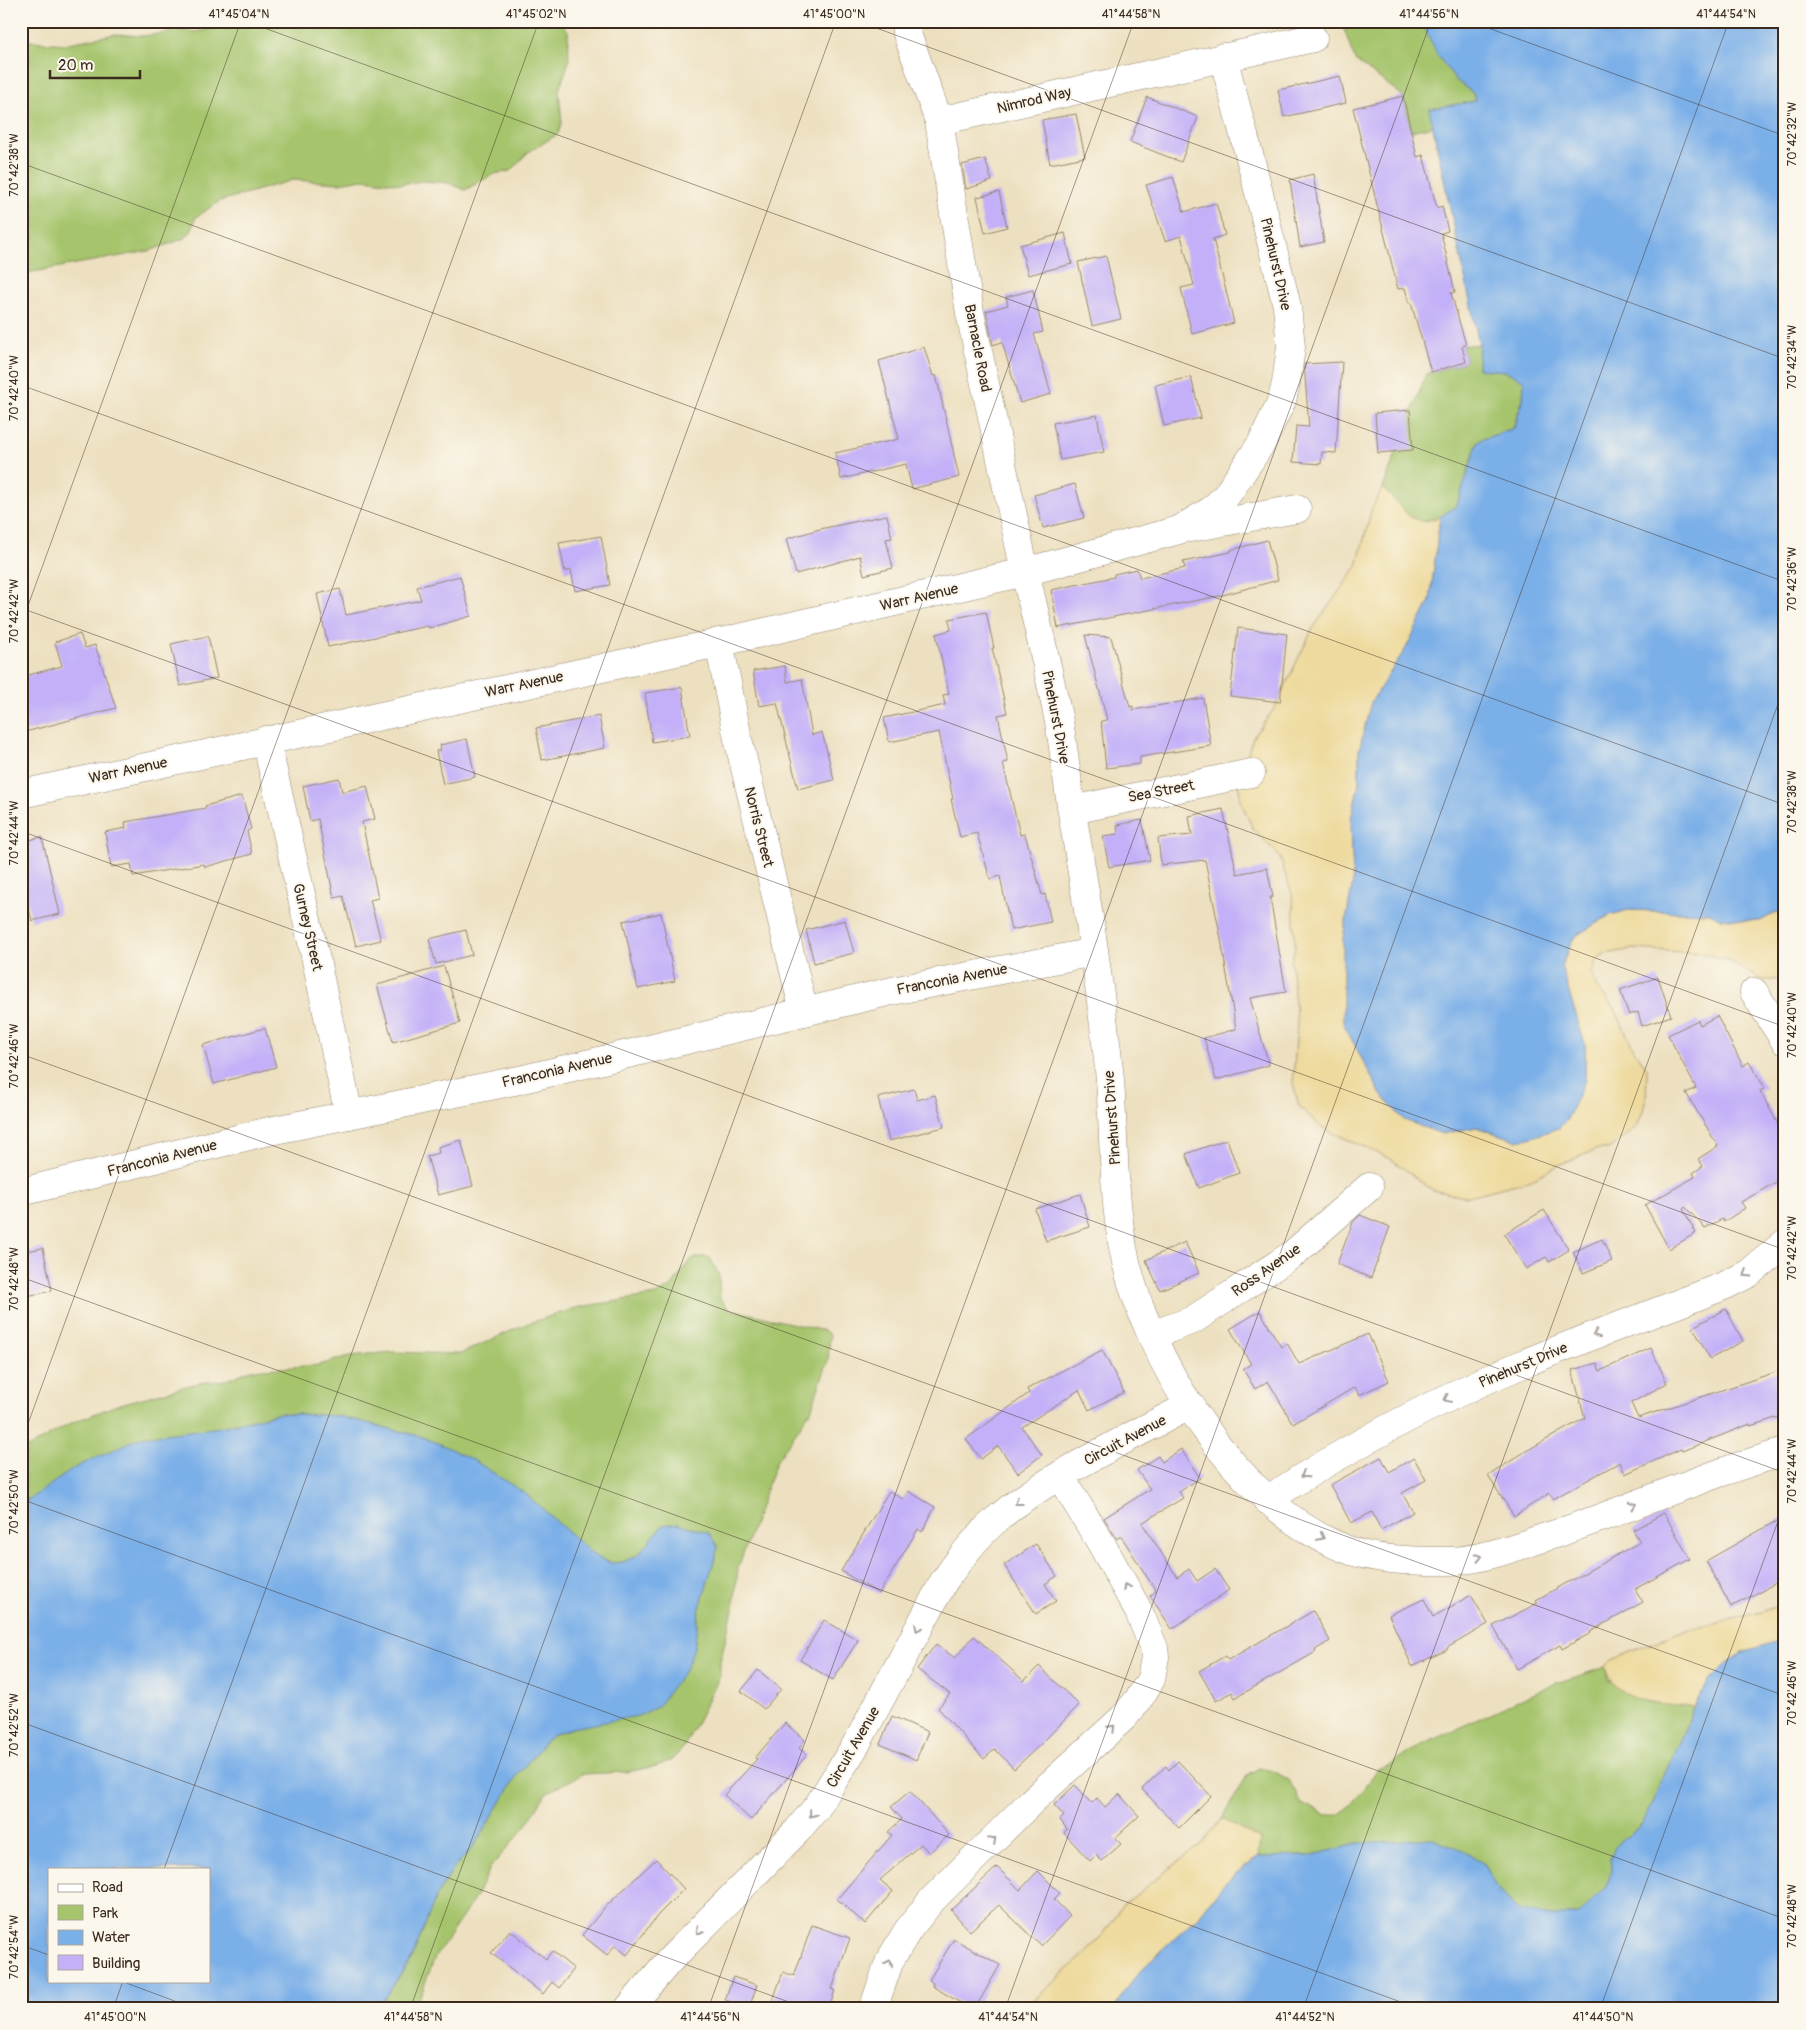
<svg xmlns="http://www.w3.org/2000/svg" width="1806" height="2030" viewBox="0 0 1806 2030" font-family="Pangolin,sans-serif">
<rect width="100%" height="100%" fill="#fbf7ec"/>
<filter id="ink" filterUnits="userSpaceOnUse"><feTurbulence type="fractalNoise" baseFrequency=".02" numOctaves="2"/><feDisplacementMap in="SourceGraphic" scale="10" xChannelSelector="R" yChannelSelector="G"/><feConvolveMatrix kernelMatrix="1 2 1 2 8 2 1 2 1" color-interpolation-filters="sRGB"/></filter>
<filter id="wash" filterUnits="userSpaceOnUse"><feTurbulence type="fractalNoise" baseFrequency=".0096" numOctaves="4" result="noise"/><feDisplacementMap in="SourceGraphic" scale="20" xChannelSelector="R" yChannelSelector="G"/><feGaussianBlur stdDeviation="1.12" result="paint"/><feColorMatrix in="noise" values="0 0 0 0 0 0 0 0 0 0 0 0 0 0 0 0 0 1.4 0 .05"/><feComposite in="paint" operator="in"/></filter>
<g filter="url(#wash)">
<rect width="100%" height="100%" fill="#ede0c0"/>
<g fill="#a5c46c" stroke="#707745">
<path d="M251,21H560L568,31L569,61L559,91L562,122L558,134L527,153L511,171L494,174L465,190L448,183L422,181L402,184L363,179L339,183L293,180L220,201L196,217L191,232L183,239L149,251L21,274V40L64,44L116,34L143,36L186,30L195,32Z"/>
<path d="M1341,21H1424V26L1457,81L1473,93L1476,101L1430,109L1433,126L1411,131L1403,96L1355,60Z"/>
<path d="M1479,344L1478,369L1506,371L1525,381L1523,399L1513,428L1478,441L1457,505L1440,517L1422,522L1410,517L1383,488L1426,374L1466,362L1462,346Z"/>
<path d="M704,1256L710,1258L719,1275L720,1298L729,1309L825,1331L830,1335L828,1361L811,1410L776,1462L738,1568L734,1606L720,1661V1676L684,1747L673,1759L657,1766L626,1772L583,1774L546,1793L526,1826L490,1868L475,1898L435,1957L415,2009H377L412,1958L436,1897L453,1869L473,1847L519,1773L543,1744L554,1734L572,1728L694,1648L699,1611L718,1547L709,1534L678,1523L663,1525L638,1555L623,1562L612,1563L596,1557L572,1536L440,1444L419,1436L338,1416L280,1413L221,1427L21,1502V1450L31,1446L71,1423L117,1405L198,1383L226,1380L251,1370L319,1365L349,1356L392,1352L460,1354L526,1324L579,1307L656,1295L672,1286L690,1260Z"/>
<path d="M1606,1667L1609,1680L1646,1702L1695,1706L1643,1823L1616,1846L1611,1855L1612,1870L1605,1888L1577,1916C1561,1916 1533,1918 1519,1910C1503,1902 1492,1878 1484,1863L1361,1843L1309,1856L1258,1857L1260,1839L1222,1819L1248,1774L1259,1768L1274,1771L1289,1780L1302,1804L1327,1815H1338L1352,1805L1377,1770L1391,1765L1415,1748L1556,1683Z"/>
</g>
<g fill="#eeda9e" stroke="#94825e">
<path d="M1383,488L1410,517L1423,522L1440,517L1430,601L1359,750V784L1351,819L1353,881L1343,939L1442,1134L1476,1127L1516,1140L1566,1121L1585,1080V1045L1561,966L1574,937L1610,915L1628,910L1710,913L1719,918L1760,921L1785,908V974L1775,980H1762L1728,960L1701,953L1634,949L1605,954L1597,959L1592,972L1596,987L1614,1007L1635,1052L1647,1068L1646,1102L1637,1127L1608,1149H1598L1561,1164L1528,1181L1465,1197L1432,1190L1391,1159L1322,1128L1299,1106L1293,1084L1297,1024L1291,961L1295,947L1293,897L1279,855L1253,829L1240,800L1239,781L1253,737L1274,709L1312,630L1357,566L1372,508Z"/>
<path d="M1785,1604V1641L1742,1652L1710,1679L1695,1706C1662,1703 1616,1706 1606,1667L1611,1660L1679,1632L1761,1612Z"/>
<path d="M1222,1819L1260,1839L1258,1857L1224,1884L1197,1918L1141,1970L1123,1992L1115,2009H1024L1085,1954L1105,1932L1122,1906L1200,1845Z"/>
</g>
<g fill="#7aafe8" stroke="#5a6c83" fill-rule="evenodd">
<path d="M1424,21H1785V908L1760,921L1719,918L1710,913L1628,910L1610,915L1574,937L1561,966L1585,1045V1080L1566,1121L1559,1128L1529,1138L1516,1140L1476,1127L1442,1134L1404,1120L1381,1095L1343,1023V939L1353,881L1351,819L1359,784V750L1371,702L1406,648L1430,601L1440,517L1457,505L1478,441L1514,428L1523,399L1524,381L1506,371L1478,369L1479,344L1429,109L1476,101L1473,93L1457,81L1437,55L1424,26Z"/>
<path d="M280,1413L338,1416L419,1436L440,1444L475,1461L527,1495L596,1557L612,1563L623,1562L638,1555L663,1525L678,1523L709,1533L718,1547L699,1611L694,1648L685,1670L657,1707L638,1716L572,1728L554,1734L543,1744L519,1773L473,1847L453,1869L436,1897L412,1958L377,2009H21V1502L28,1500L76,1467L141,1437L221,1427ZM49,1869H209V1981H49Z"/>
<path d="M1778,1641H1785V2009H1115L1123,1992L1141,1970L1197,1918L1224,1884L1258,1857L1309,1856L1361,1843L1432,1838L1463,1850L1484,1864L1500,1892L1519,1910L1545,1916H1577L1605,1888L1612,1870L1611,1855L1616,1846L1643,1823L1695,1706L1710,1679L1742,1652Z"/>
</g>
<g id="blocks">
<g fill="#c3b0f8">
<path d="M1340,76L1346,103L1284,117L1278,90Z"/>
<path d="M1403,96L1417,157L1423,155L1437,208L1442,206L1448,231L1441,233L1455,292L1451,293L1466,345L1462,346L1466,362L1431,372L1411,303H1409L1405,288L1398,289L1353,108Z"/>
<path d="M1147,97L1198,117L1181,162L1130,142Z"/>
<path d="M1076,114L1085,157L1050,164L1042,120Z"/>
<path d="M985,159L992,181L966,189L962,165Z"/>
<path d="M1313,174L1324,242L1300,247L1290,180Z"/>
<path d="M1173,177L1184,212L1216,203L1225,235L1213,239L1234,323L1192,334L1181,288L1194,285L1181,236L1165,241L1146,185Z"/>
<path d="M999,192L1007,227L985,233L977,197Z"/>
<path d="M1065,233L1072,264L1028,275L1020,245Z"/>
<path d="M1106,256L1121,319L1092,326L1078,262Z"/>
<path d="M1033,290L1043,332L1034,334L1051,394L1020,403L1002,342L993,345L986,311L1008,305L1006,297Z"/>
<path d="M924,347L933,376L936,375L959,477L912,489L906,464L841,479L835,453L899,439L879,361Z"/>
<path d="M1342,362L1336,453L1322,452L1321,464L1293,462L1296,426L1309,427L1304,364Z"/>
<path d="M1191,377L1201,418L1164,426L1155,385Z"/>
<path d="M1410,410L1413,450L1378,453L1375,413Z"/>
<path d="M1097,415L1104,452L1060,460L1053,423Z"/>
<path d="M1075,484L1084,518L1043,528L1034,495Z"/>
<path d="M887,515L892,538L886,539L893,568L864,575L860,556L796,574L786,539L820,529Z"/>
<path d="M601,536L610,585L575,591L571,570L565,572L559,543Z"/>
<path d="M1267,540L1278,580L1219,596L1058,628L1051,590L1114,577V574L1137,569L1140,578L1185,568L1183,562L1231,552V550Z"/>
<path d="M460,576L471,616L429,628L428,626L328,647L317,594L340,589L346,615L421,600L417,587Z"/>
<path d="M986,612L994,648H992L1007,713L998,715L1008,762L1003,763L1020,835L1025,834L1042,895L1045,894L1051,922L1011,930L1000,876L990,879L977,833L960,837L951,799H953L939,732L889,742L884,718L945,705L943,695L949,694L936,634L951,630L949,619Z"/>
<path d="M1238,628L1287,634L1280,702L1230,696Z"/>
<path d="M80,634L85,648L95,645L116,708L21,733V677L62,666L55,642Z"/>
<path d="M1085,635L1111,637L1130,707L1133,706V710L1203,698L1211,746L1140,757V764L1106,768L1101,721L1107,720Z"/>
<path d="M208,636L217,678L180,686L171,644Z"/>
<path d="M785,666L787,682L802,679L812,735L822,732L834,780L798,789L777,703L759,706L753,671Z"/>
<path d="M682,687L690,736L652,742L645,693Z"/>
<path d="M599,716L605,748L542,760L536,728Z"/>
<path d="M467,739L475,777L443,784L436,751L441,750L440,745Z"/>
<path d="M339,778L342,792L367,786L375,819L362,822L378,898L370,900L381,940L356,946L343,896L334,898L318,819L310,821L303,786Z"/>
<path d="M242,796L251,829L247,831L252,854L205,867L204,864L133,876L131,864L111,867L105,832L126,828L125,822L206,808L205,806Z"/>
<path d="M1223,809L1237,874L1267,868L1273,897H1270L1286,992L1250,998L1269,1065L1216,1080L1204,1038L1236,1029L1220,934L1205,860L1161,865L1158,838L1192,835L1189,816Z"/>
<path d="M1142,820L1150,860L1109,867L1103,836L1118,834L1117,825Z"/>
<path d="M42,837L60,914L32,921L21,876V842Z"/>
<path d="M661,913L675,981L638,989L623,921Z"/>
<path d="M845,920L854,953L814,963L806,930Z"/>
<path d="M466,930L472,955L436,964L429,939Z"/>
<path d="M444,966L460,1023L393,1042L377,985Z"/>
<path d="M1658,977L1671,1016L1642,1026L1638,1012L1629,1015L1620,990Z"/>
<path d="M1717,1016L1743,1066L1749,1062L1765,1088L1760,1091L1785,1137V1177L1741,1202L1745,1208L1724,1222L1722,1219L1705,1228L1685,1207L1683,1209L1696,1233L1669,1249L1645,1205L1695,1177L1693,1173L1703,1166L1698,1159L1718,1146L1686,1093L1696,1088L1668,1035L1698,1020L1700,1025Z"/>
<path d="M265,1028L276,1067L214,1084L203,1045Z"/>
<path d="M914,1089L917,1100L935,1095L944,1127L889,1141L878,1098Z"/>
<path d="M1227,1139L1239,1173L1199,1188L1186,1154Z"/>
<path d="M461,1140L473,1186L438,1195L427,1156L439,1153L438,1147Z"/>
<path d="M1080,1194L1090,1227L1046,1241L1035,1209Z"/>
<path d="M1544,1210L1569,1250L1549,1262L1546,1257L1526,1269L1504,1234Z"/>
<path d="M1360,1215L1390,1227L1371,1278L1337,1264L1353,1222Z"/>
<path d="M1602,1239L1612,1261L1583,1273L1573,1252Z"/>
<path d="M1185,1242L1199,1273L1160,1290L1146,1260Z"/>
<path d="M43,1248L52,1291L21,1297V1252Z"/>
<path d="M1726,1309L1743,1341L1710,1359L1693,1327Z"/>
<path d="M1260,1311L1281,1347L1287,1343L1299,1364L1368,1334L1389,1381L1359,1395L1355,1387L1293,1424L1268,1381L1255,1389L1243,1369L1251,1364L1230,1329Z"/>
<path d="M1651,1348L1667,1383L1631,1403L1638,1418L1785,1369V1415L1750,1426V1424L1682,1451L1681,1449L1625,1474L1620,1462L1553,1499L1550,1493L1514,1516L1488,1476L1526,1451L1585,1418L1572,1370L1597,1363L1600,1371Z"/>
<path d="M1102,1350L1124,1392L1089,1410L1079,1390L1022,1427L1042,1455L1018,1473L998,1446L981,1459L966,1439L1029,1393L1027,1389Z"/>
<path d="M1181,1449L1200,1478L1179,1492L1183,1498L1142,1523L1177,1577L1189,1569L1197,1581L1215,1569L1229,1590L1172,1629L1150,1596L1156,1591L1121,1536L1117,1539L1104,1518L1150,1489L1137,1470L1158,1456L1162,1462Z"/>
<path d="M1381,1457L1389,1472L1414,1458L1426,1480L1402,1493L1413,1512L1381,1530L1372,1512L1351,1523L1330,1485Z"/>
<path d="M889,1491L903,1499L908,1491L935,1507L922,1532L918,1529L879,1594L841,1571Z"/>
<path d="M1664,1513L1690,1559L1635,1589L1643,1602L1590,1632L1591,1633L1562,1649L1560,1645L1517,1669L1493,1626L1538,1603L1536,1600L1640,1542L1633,1530Z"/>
<path d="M1785,1516V1578L1731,1607L1706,1561Z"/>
<path d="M1036,1544L1057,1576L1045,1584L1056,1601L1036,1614L1004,1565Z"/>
<path d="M1471,1595L1488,1624L1447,1648V1650L1412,1666L1389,1615L1424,1599L1433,1617Z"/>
<path d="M1313,1611L1330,1641L1315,1650L1316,1652L1235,1698L1232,1692L1216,1701L1199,1671L1225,1656L1228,1660Z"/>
<path d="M824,1620L858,1640L833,1680L800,1660Z"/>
<path d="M974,1636L1024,1681L1039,1666L1079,1705L1041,1744L1014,1769L995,1749L984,1759L938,1708L950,1694L917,1669L936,1644L955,1658Z"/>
<path d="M758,1670L781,1689L764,1709L741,1691Z"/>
<path d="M892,1716L928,1732L916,1760L880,1744Z"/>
<path d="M785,1723L805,1740L799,1748L807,1755L751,1820L724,1795L757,1759L755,1758Z"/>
<path d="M1178,1761L1211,1796L1179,1828L1142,1789L1166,1766L1169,1770Z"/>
<path d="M1075,1785L1092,1803L1097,1798L1105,1807L1119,1794L1139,1816L1115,1838L1121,1844L1102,1861L1096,1855L1090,1861L1064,1833L1067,1829L1060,1820L1064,1816L1054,1805Z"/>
<path d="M910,1791L949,1835L929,1853L921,1844L880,1880L893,1891L865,1924L837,1899L892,1835L888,1832L902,1819L891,1807Z"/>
<path d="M656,1859L684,1889L658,1915L627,1955L615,1945L607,1955L582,1935L605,1907Z"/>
<path d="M997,1867L1020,1890L1038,1871L1060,1893L1054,1899L1070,1916L1041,1946L999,1905L970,1931L951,1910Z"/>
<path d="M812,1925L850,1938L832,1989L835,1990L829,2009H790L772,2003L783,1972L794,1976Z"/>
<path d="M510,1930L546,1959L552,1951L574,1969L559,1988L552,1982L543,1994L491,1953Z"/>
<path d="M954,1939L1000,1965L975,2009H971L932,1986L933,1983L929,1980Z"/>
<path d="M733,1977L757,1985L749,2008L725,2000Z"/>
</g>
</g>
</g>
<g filter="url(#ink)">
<use href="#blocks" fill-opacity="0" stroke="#94856f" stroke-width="1"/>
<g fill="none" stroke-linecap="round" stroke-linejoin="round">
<defs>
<g id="minor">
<path d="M906,31L939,121L1313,38"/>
<path d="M1223,57L1253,169L1287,306L1291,347L1286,383L1282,400L1261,444L1226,496L1212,510L1179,530L1025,572C1037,622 1049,672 1059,722C1064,750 1067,778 1071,806C1079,854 1087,902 1094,950C1100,993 1106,1037 1110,1080C1114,1136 1113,1193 1123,1248C1144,1357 1237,1506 1343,1548C1371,1560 1411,1561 1442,1561C1477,1562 1513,1548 1546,1537C1626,1511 1703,1475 1785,1452"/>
<path d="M1190,528L1297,509"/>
<path d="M719,642L738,739L804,1012"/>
<path d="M266,740L316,960L349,1115"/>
<path d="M21,794L704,646L1025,572L970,313L939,121"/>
<path d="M1072,810L1251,773"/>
<path d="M1754,992L1785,1041"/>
<path d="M21,1192L265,1132L519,1080L892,991L1094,952"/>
<path d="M1152,1335L1193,1320L1293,1254L1369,1187"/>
<path d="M1267,1500C1348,1447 1435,1401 1525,1363C1591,1335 1659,1312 1726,1285L1748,1274L1785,1243"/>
<path d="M628,2009L669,1961L797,1831L817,1807L857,1743L944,1581C960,1559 975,1538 996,1520C1016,1502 1039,1488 1062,1474C1104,1450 1148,1427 1191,1405"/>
<path d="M873,2009L890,1960L908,1930L932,1900L1032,1801L1124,1717L1139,1699L1151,1679L1155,1657L1154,1648L1139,1612L1101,1543L1060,1476"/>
</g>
</defs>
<use href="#minor" stroke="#94856f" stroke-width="29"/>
<use href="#minor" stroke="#fff" stroke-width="28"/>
</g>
<defs><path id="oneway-chevron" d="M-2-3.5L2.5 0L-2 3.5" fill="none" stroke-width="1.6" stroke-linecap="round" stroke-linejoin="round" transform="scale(1.25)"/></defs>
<g stroke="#a79f9a">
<use href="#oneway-chevron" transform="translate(1747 1274) rotate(148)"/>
<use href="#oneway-chevron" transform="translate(1596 1334) rotate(159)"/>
<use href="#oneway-chevron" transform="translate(1447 1399) rotate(154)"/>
<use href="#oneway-chevron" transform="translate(1304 1475) rotate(147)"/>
<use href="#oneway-chevron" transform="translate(1018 1502) rotate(143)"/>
<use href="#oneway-chevron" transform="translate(1633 1505) rotate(-21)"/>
<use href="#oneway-chevron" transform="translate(1321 1537) rotate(28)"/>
<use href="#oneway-chevron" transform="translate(1479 1557) rotate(-12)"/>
<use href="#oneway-chevron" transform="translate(1126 1587) rotate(-119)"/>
<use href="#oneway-chevron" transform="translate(918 1628) rotate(116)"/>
<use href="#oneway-chevron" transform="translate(1112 1728) rotate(-45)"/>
<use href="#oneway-chevron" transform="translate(812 1814) rotate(129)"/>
<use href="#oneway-chevron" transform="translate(993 1840) rotate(-44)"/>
<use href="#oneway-chevron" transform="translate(699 1931) rotate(135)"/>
<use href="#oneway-chevron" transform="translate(889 1963) rotate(-67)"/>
</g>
</g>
<path fill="none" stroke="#3b2a1e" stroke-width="1" stroke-opacity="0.45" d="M245,21L1785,582M857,21L1785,359M1469,21L1785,136M21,163L1785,805M21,385L1785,1027M21,608L1785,1250M21,625L241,21M21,831L1785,1473M21,1054L1785,1696M21,1277L1785,1919M21,1443L539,21M21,1499L1420,2009M21,1722L808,2009M164,1869L836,21M21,1945L49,1955M121,1981L196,2009M113,2009L123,1981M410,2009L1134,21M708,2009L1431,21M1005,2009L1729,21M1303,2009L1785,685M1600,2009L1785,1502"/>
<g text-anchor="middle" stroke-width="4" stroke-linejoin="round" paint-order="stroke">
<g font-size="15" fill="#3b2a1e" stroke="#fbf7ec">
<text transform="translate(1034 100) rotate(-13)" y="5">Nimrod Way</text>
<text transform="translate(1276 264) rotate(77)" y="5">Pinehurst Drive</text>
<text transform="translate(978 348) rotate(79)" y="5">Barnacle Road</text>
<text transform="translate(919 597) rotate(-13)" y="5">Warr Avenue</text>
<text transform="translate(524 684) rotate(-12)" y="5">Warr Avenue</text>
<text transform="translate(1056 717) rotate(79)" y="5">Pinehurst Drive</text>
<text transform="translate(128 770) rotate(-12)" y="5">Warr Avenue</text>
<text transform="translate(1161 791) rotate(-11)" y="5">Sea Street</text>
<text transform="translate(759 827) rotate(76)" y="5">Norris Street</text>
<text transform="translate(308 927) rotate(77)" y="5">Gurney Street</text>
<text transform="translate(952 979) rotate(-11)" y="5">Franconia Avenue</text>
<text transform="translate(557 1070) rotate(-13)" y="5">Franconia Avenue</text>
<text transform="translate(1112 1118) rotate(-94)" y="5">Pinehurst Drive</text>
<text transform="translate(162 1158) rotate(-14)" y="5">Franconia Avenue</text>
<text transform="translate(1266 1270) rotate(-35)" y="5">Ross Avenue</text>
<text transform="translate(1523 1365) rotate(-23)" y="5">Pinehurst Drive</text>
<text transform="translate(1125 1440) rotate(-28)" y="5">Circuit Avenue</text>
<text transform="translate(853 1747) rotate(-60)" y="5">Circuit Avenue</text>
</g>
</g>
<rect width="1806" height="2030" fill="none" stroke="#fbf7ec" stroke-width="55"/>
<rect x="48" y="1868" width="162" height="115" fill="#fbf7ec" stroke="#aea59a"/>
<rect x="58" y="1884" width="25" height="8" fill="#ffffff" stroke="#aea59a"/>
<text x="92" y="1892" font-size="15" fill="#3b2a1e">Road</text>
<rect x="58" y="1905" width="25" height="15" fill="#a5c46c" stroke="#aea59a"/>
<text x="92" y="1918" font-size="15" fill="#3b2a1e">Park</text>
<rect x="58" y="1930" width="25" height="15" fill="#7aafe8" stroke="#aea59a"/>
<text x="92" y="1942" font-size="15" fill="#3b2a1e">Water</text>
<rect x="58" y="1955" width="25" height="15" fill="#c3b0f8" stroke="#aea59a"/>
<text x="92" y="1968" font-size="15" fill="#3b2a1e">Building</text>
<path d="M50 70v8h90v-8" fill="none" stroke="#3b2a1e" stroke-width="2.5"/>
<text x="58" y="70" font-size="15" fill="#3b2a1e" stroke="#fbf7ec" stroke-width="4" paint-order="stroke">20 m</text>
<rect x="28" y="28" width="1750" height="1974" fill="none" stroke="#3b2a1e" stroke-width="2"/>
<g font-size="12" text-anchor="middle" fill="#3b2a1e">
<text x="239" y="18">41°45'04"N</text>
<text x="536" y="18">41°45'02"N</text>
<text x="834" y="18">41°45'00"N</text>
<text x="1131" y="18">41°44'58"N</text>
<text x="1429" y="18">41°44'56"N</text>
<text x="1726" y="18">41°44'54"N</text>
<text transform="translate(1792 134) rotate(-90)" y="4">70°42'32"W</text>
<text transform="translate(14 165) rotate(-90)" y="4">70°42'38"W</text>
<text transform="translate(1792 357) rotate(-90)" y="4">70°42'34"W</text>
<text transform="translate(14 388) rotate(-90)" y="4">70°42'40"W</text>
<text transform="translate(1792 579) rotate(-90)" y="4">70°42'36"W</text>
<text transform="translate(14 611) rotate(-90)" y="4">70°42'42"W</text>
<text transform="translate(1792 802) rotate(-90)" y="4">70°42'38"W</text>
<text transform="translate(14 833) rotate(-90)" y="4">70°42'44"W</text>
<text transform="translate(1792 1025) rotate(-90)" y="4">70°42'40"W</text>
<text transform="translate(14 1056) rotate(-90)" y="4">70°42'46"W</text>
<text transform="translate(1792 1248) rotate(-90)" y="4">70°42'42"W</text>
<text transform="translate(14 1279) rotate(-90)" y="4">70°42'48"W</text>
<text transform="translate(1792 1471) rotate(-90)" y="4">70°42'44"W</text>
<text transform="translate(14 1502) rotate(-90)" y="4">70°42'50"W</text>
<text transform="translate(1792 1693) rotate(-90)" y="4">70°42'46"W</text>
<text transform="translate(14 1725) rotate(-90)" y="4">70°42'52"W</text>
<text transform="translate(1792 1916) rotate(-90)" y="4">70°42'48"W</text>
<text transform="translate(14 1947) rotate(-90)" y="4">70°42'54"W</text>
<text x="115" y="2021">41°45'00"N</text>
<text x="413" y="2021">41°44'58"N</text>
<text x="710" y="2021">41°44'56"N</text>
<text x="1008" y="2021">41°44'54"N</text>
<text x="1305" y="2021">41°44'52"N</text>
<text x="1603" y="2021">41°44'50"N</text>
</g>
</svg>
